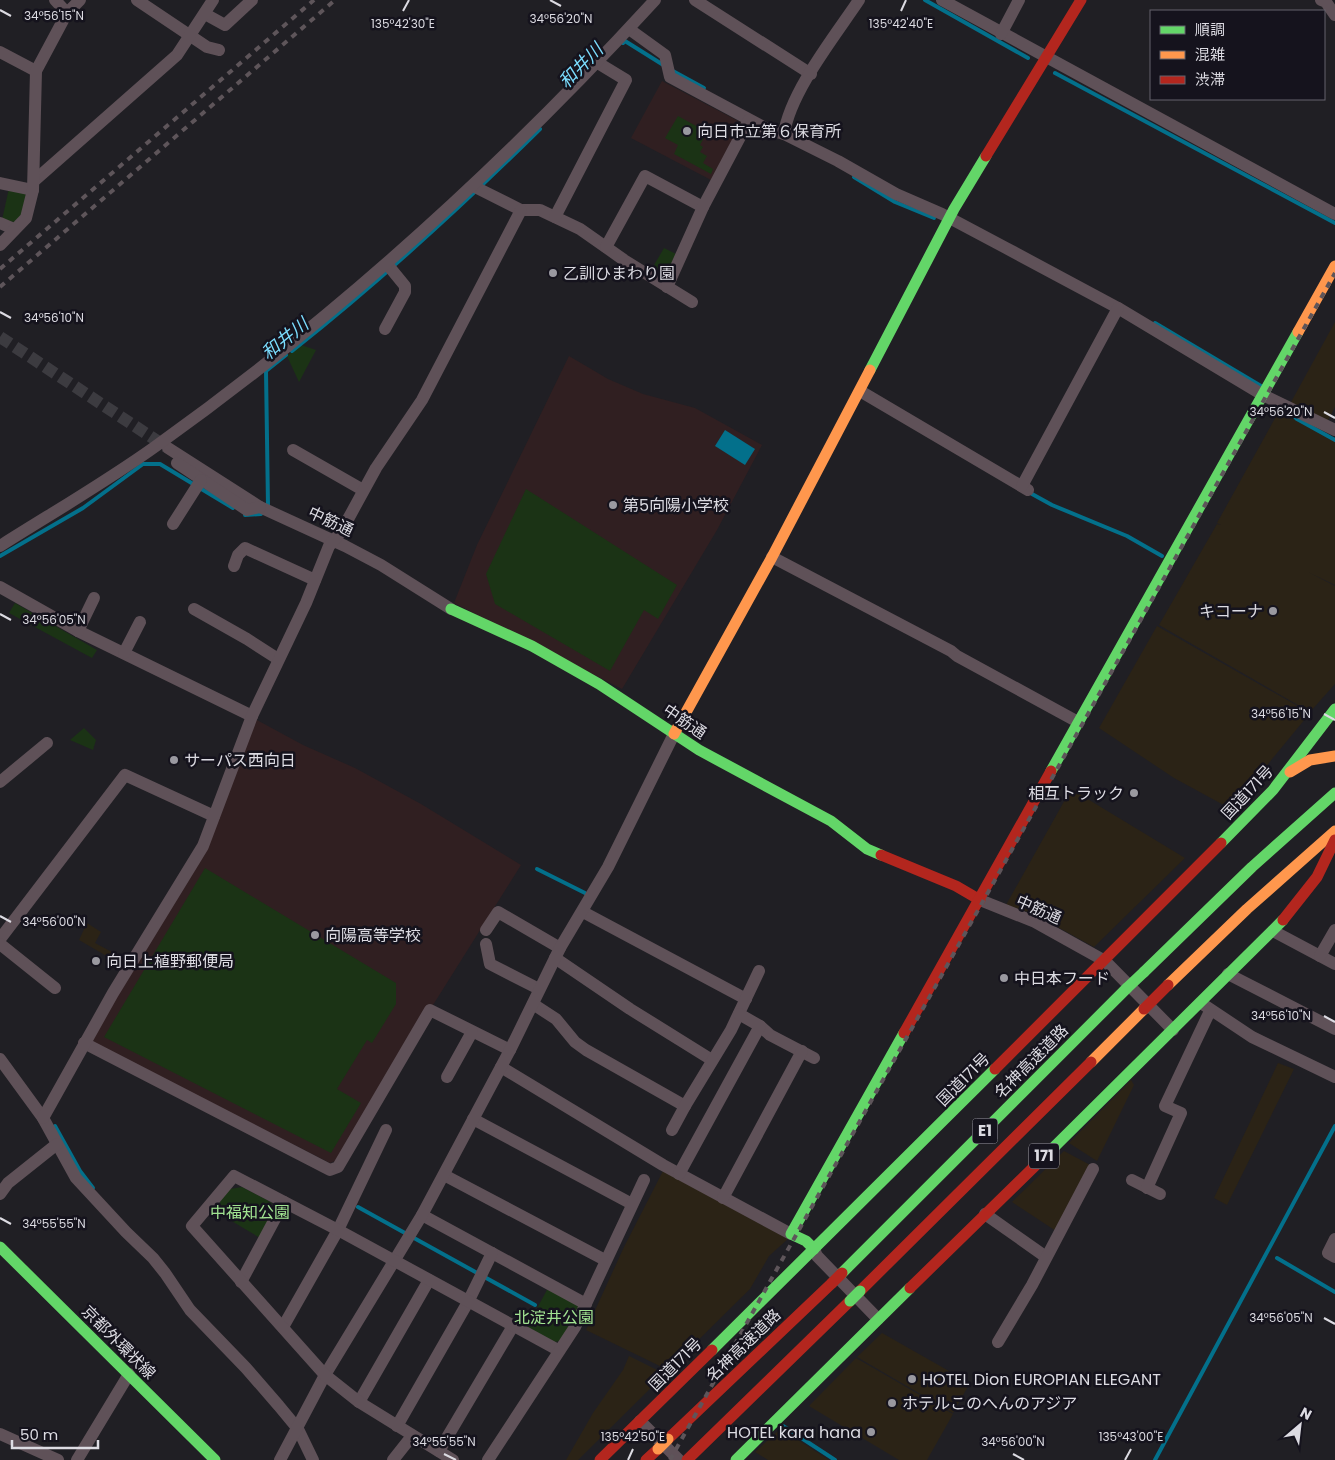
<svg xmlns="http://www.w3.org/2000/svg" width="1335" height="1460" viewBox="0 0 1335 1460" font-family="Poppins,'Noto Sans JP',sans-serif">
<rect width="100%" height="100%" fill="#201f24"/>
<g fill="#2b2316">
<path d="M1335,322V407L1327,422L1290,404Z"/>
<path d="M1279,411L1335,442V585L1308,572L1335,586V684L1310,712L1159,625L1217,524L1221,525L1217,523Z"/>
<path d="M1157,626L1310,713L1231,809L1174,778L1099,728Z"/>
<path d="M1071,789L1185,858L1094,947L1034,914L1006,905Z"/>
<path d="M87,923L101,932L95,943L125,959L122,965L79,940Z"/>
<path d="M1278,1063L1294,1069L1227,1205L1214,1198Z"/>
<path d="M1131,1080L1134,1085L1097,1161L1069,1143Z"/>
<path d="M1064,1151L1092,1166L1056,1231L1012,1202Z"/>
<path d="M663,1171L788,1239L769,1256L750,1289L668,1370L586,1330L624,1247Z"/>
<path d="M882,1333L970,1383L953,1413L857,1357Z"/>
<path d="M629,1356L665,1374L578,1460H566L593,1413L623,1370Z"/>
<path d="M856,1358L953,1414L927,1460H899L809,1406Z"/>
<path d="M779,1430L795,1438L829,1460H768L755,1452Z"/>
</g>
<g fill="#301f21">
<path d="M662,81L742,123L711,180L631,138Z"/>
<path d="M569,356L608,379L643,394L695,408L762,445L717,530L622,689L454,603L477,545Z"/>
<path d="M255,719L303,745L355,768L421,804L521,865L335,1161L330,1163L95,1044L91,1039L205,846Z"/>
</g>
<g fill="#1b3315">
<path d="M678,116L707,132L700,145L703,147L700,152L707,156L703,163L713,169L711,174L674,154L678,145L665,138Z"/>
<path d="M9,188L26,194L21,217L14,222L2,220Z"/>
<path d="M664,248L676,254L666,274L658,276L650,272Z"/>
<path d="M301,345L316,350L299,382L287,356Z"/>
<path d="M526,489L677,585L658,619L644,610L610,671L495,604L486,574Z"/>
<path d="M15,603L97,650L92,658L9,613Z"/>
<path d="M84,728L96,740L93,750L70,740Z"/>
<path d="M205,868L396,983V1004L372,1043L367,1040L337,1089L361,1103L331,1153L104,1037Z"/>
<path d="M242,1187L271,1202L274,1211L260,1238L213,1210L230,1189Z"/>
<path d="M548,1288L582,1306L563,1340L555,1342L527,1327Z"/>
</g>
<path fill="#03708b" d="M725,430L755,449L745,465L715,446Z"/>
<g fill="none" stroke-linecap="round" stroke-linejoin="round">
<g stroke="#03708b" stroke-width="4">
<path d="M925,0L1028,58"/>
<path d="M623,43L625,41L665,66"/>
<path d="M671,70L704,88"/>
<path d="M1055,73L1335,223"/>
<path d="M854,177L895,202L934,218"/>
<path d="M1155,323L1261,386"/>
<path d="M292,351C379,282 461,207 540,129"/>
<path d="M1293,415L1297,419L1335,440"/>
<path d="M1032,494L1052,505L1127,536L1162,556"/>
<path d="M245,515L261,514L268,506L266,371L286,355"/>
<path d="M0,556L83,508L143,464H160L233,508"/>
<path d="M537,869L585,893"/>
<path d="M55,1126L80,1171L93,1188"/>
<path d="M358,1207L535,1305"/>
<path d="M1277,1258L1335,1292"/>
<path d="M783,1426L835,1460"/>
<path d="M1155,1460L1335,1126"/>
</g>
<path stroke="#3c3b40" stroke-width="12" stroke-dasharray="12 6" stroke-linecap="butt" d="M0,337L168,448"/>
<g stroke="#5f5158" stroke-width="12">
<path d="M55,0L67,13"/>
<path d="M137,0L207,47L219,50"/>
<path d="M695,0L811,74"/>
<path d="M859,0C835,36 790,92 784,134L838,161L896,194L942,214L1006,248L1118,308L1263,395L1335,430"/>
<path d="M942,0L1335,214"/>
<path d="M1321,0L1326,2L1335,15"/>
<path d="M205,14L225,25L252,0"/>
<path d="M629,29L665,55L670,77L769,130L784,134"/>
<path d="M1001,34L1019,0"/>
<path d="M0,52L36,71"/>
<path d="M34,181L177,55L213,0"/>
<path d="M0,183L33,190"/>
<path d="M473,186L521,210H540L580,229L624,260L692,302"/>
<path d="M555,217L626,80L598,63"/>
<path d="M0,223L14,229"/>
<path d="M0,245L26,218L33,190L36,71L67,13L80,0"/>
<path d="M606,247L645,176L703,207"/>
<path d="M667,287L703,207L749,120"/>
<path d="M385,329L405,292V286L387,264"/>
<path d="M860,391L1028,490"/>
<path d="M168,448L260,507L345,546L381,565L451,609"/>
<path d="M293,450L363,490"/>
<path d="M177,463L247,510L260,507"/>
<path d="M1022,486L1118,308"/>
<path d="M173,524L201,480"/>
<path d="M0,546C52,513 106,482 156,446C338,316 504,165 655,0"/>
<path d="M772,557L951,651L957,656L1078,722"/>
<path d="M234,566L238,555L245,548L315,580"/>
<path d="M0,587L78,631L252,716"/>
<path d="M194,609L247,639L278,659"/>
<path d="M78,631L94,598"/>
<path d="M124,653L140,622"/>
<path d="M0,782L47,743"/>
<path d="M980,900L1035,922L1105,961L1173,1030"/>
<path d="M583,912L746,999"/>
<path d="M486,930L498,912L560,948"/>
<path d="M1273,931L1335,964"/>
<path d="M0,939L125,775L214,816"/>
<path d="M0,944L55,988"/>
<path d="M486,944L490,964L539,989"/>
<path d="M1320,956L1335,930"/>
<path d="M555,958L630,1009L712,1060"/>
<path d="M1228,974L1335,1029"/>
<path d="M533,1004L556,1019L575,1042L586,1050L685,1106"/>
<path d="M1204,1005L1252,1037L1335,1077"/>
<path d="M760,1026L770,1035L814,1058"/>
<path d="M84,1043L330,1170L338,1167L430,1010L510,1050"/>
<path d="M0,1059L43,1118L76,1178L126,1232L153,1258L165,1273L190,1310L246,1368L279,1406L298,1429L313,1460"/>
<path d="M501,1067L663,1165L791,1234"/>
<path d="M447,1077L472,1032"/>
<path d="M43,1118L113,993L203,846L252,716L306,603L329,546L341,532L376,468L422,400L521,210"/>
<path d="M473,1119L632,1204"/>
<path d="M672,1130L685,1106L731,1030L759,971"/>
<path d="M679,1174L760,1026L739,1014"/>
<path d="M444,1175L605,1260"/>
<path d="M1132,1180L1160,1194"/>
<path d="M1147,1188L1181,1113L1165,1106L1210,1011"/>
<path d="M0,1194L8,1183L57,1144"/>
<path d="M723,1198L802,1051"/>
<path d="M985,1214L1046,1257"/>
<path d="M422,1215L586,1304"/>
<path d="M1335,1239L1328,1253L1335,1257"/>
<path d="M814,1249L817,1256L878,1319"/>
<path d="M241,1282L284,1202"/>
<path d="M283,1327L338,1230L386,1130"/>
<path d="M998,1342L1032,1285L1093,1169"/>
<path d="M359,1402L429,1280"/>
<path d="M640,1421L679,1460"/>
<path d="M397,1426L468,1302L492,1253"/>
<path d="M0,1434L58,1460"/>
<path d="M439,1451L513,1326"/>
<path d="M77,1460L129,1374"/>
<path d="M280,1460L325,1375L422,1215L510,1050L560,948L608,867L674,734"/>
<path d="M393,1460L412,1436"/>
<path d="M453,1460L359,1402L325,1375L192,1226L234,1176L338,1230L558,1350"/>
<path d="M488,1460L575,1327L644,1180"/>
</g>
<g stroke="#63d668" stroke-width="11">
<path d="M870,370L954,209L986,156"/>
<path d="M451,609L532,646L599,684L699,750L831,821L867,849L881,855"/>
<path d="M1051,771L1298,332"/>
<path d="M1221,843L1273,790L1335,709"/>
<path d="M1144,972L1252,867L1335,793"/>
<path d="M1038,1163L1283,920"/>
<path d="M0,1247L215,1460"/>
<path d="M814,1249L806,1241L791,1234L904,1033"/>
<path d="M842,1273L1127,988"/>
<path d="M712,1350L995,1069"/>
<path d="M736,1460L910,1288"/>
</g>
<g stroke="#ff974d" stroke-width="11">
<path d="M1298,332L1335,266"/>
<path d="M674,734L772,557L870,370"/>
<path d="M1290,772L1310,760L1335,756"/>
<path d="M1168,985L1247,909L1335,831"/>
<path d="M1091,1062L1144,1009"/>
</g>
<g stroke="#b3261e" stroke-width="11">
<path d="M986,156L1081,0"/>
<path d="M881,855L956,886L980,900"/>
<path d="M1283,920L1317,877L1335,840"/>
<path d="M904,1033L1051,771"/>
<path d="M995,1069L1221,843"/>
<path d="M910,1288L1038,1163"/>
<path d="M860,1291L1091,1062"/>
<path d="M668,1439L832,1283"/>
<path d="M600,1460L712,1350"/>
<path d="M646,1460L658,1449"/>
<path d="M687,1460L850,1301"/>
</g>
<g stroke="#5e555a" stroke-width="4" stroke-dasharray="6 6" stroke-linecap="butt">
<path d="M0,269L314,0"/>
<path d="M0,287L335,0"/>
<path d="M670,1460L1335,273"/>
</g>
<g stroke="#63d668" stroke-width="11">
<path d="M1127,988L1144,972"/>
<path d="M850,1301L860,1291"/>
</g>
<path stroke="#ff974d" stroke-width="11" d="M658,1449L668,1439"/>
<g stroke="#b3261e" stroke-width="11">
<path d="M1144,1009L1168,985"/>
<path d="M832,1283L842,1273"/>
</g>
</g>
<path fill="none" stroke="#dcdbe2" stroke-width="2" d="M550,0L561,6M0,10L11,16M403,11L409,0M901,11L906,0M0,312L11,318M1324,412L1335,418M0,614L11,620M1324,714L1335,720M0,916L11,922M1324,1016L1335,1022M0,1218L11,1224M1324,1318L1335,1324M444,1454L456,1460M1013,1454L1024,1460M628,1460L633,1449M1125,1460L1131,1449"/>
<g fill="#9a99a0" stroke="#15131d" stroke-width="2">
<circle cx="687" cy="131" r="5"/>
<circle cx="553" cy="273" r="5"/>
<circle cx="613" cy="505" r="5"/>
<circle cx="1273" cy="611" r="5"/>
<circle cx="174" cy="760" r="5"/>
<circle cx="1134" cy="793" r="5"/>
<circle cx="315" cy="935" r="5"/>
<circle cx="96" cy="961" r="5"/>
<circle cx="1004" cy="978" r="5"/>
<circle cx="912" cy="1379" r="5"/>
<circle cx="892" cy="1403" r="5"/>
<circle cx="871" cy="1432" r="5"/>
</g>
<g text-anchor="middle" stroke-width="5" stroke-linejoin="round" paint-order="stroke">
<g fill="#15131d" stroke="#a09fa7" stroke-width="1">
<rect x="972.5" y="1118.5" width="25" height="25" rx="4"/>
<rect x="1029" y="1143.5" width="30" height="25" rx="4"/>
</g>
<g font-size="15" font-weight="bold" fill="#dcdbe2">
<text x="985" y="1136">E1</text>
<text x="1044" y="1161">171</text>
</g>
<g font-size="16" fill="#dcdbe2" stroke="#15131d" text-anchor="start">
<text x="697" y="137">向日市立第６保育所</text>
<text x="563" y="279">乙訓ひまわり園</text>
<text x="623" y="511">第5向陽小学校</text>
<text x="1263" y="617" text-anchor="end">キコーナ</text>
<text x="184" y="766">サーパス西向日</text>
<text x="1124" y="799" text-anchor="end">相互トラック</text>
<text x="325" y="941">向陽高等学校</text>
<text x="106" y="967">向日上植野郵便局</text>
<text x="1014" y="984">中日本フード</text>
<text x="922" y="1385">HOTEL Dion EUROPIAN ELEGANT</text>
<text x="902" y="1409">ホテルこのへんのアジア</text>
<text x="861" y="1438" text-anchor="end">HOTEL kara hana</text>
</g>
<g font-size="16" fill="#dcdbe2" stroke="#15131d">
<text transform="translate(331 521) rotate(25)" y="6">中筋通</text>
<text transform="translate(685 721) rotate(34)" y="6">中筋通</text>
<text transform="translate(1247 792) rotate(-47)" y="6">国道171号</text>
<text transform="translate(1039 909) rotate(24)" y="6">中筋通</text>
<text transform="translate(1031 1061) rotate(-45)" y="6">名神高速道路</text>
<text transform="translate(963 1079) rotate(-45)" y="6">国道171号</text>
<text transform="translate(119 1342) rotate(45)" y="6">京都外環状線</text>
<text transform="translate(743 1345) rotate(-44)" y="6">名神高速道路</text>
<text transform="translate(675 1364) rotate(-45)" y="6">国道171号</text>
</g>
<g font-size="16" fill="#a1e391" stroke="#15131d">
<text x="250" y="1218">中福知公園</text>
<text x="554" y="1323">北淀井公園</text>
</g>
<g font-size="18" font-style="italic" fill="#7bddfe" stroke="#15131d">
<text transform="translate(581 66) rotate(-46)" y="6">和井川</text>
<text transform="translate(285 339) rotate(-39)" y="6">和井川</text>
</g>
</g>
<g font-size="12" text-anchor="middle" fill="#dcdbe2" stroke="#15131d" stroke-width="5" stroke-linejoin="round" paint-order="stroke">
<text x="54" y="20">34°56'15"N</text>
<text x="561" y="23">34°56'20"N</text>
<text x="403" y="28">135°42'30"E</text>
<text x="901" y="28">135°42'40"E</text>
<text x="54" y="322">34°56'10"N</text>
<text x="1281" y="416">34°56'20"N</text>
<text x="54" y="624">34°56'05"N</text>
<text x="1281" y="718">34°56'15"N</text>
<text x="54" y="926">34°56'00"N</text>
<text x="1281" y="1020">34°56'10"N</text>
<text x="54" y="1228">34°55'55"N</text>
<text x="1281" y="1322">34°56'05"N</text>
<text x="633" y="1441">135°42'50"E</text>
<text x="1131" y="1441">135°43'00"E</text>
<text x="444" y="1446">34°55'55"N</text>
<text x="1013" y="1446">34°56'00"N</text>
</g>
<rect x="1150" y="10" width="175" height="90" fill="#15131d" stroke="#65636c"/>
<rect x="1160" y="26" width="25" height="8" fill="#63d668" stroke="#65636c"/>
<text x="1195" y="35" font-size="15" fill="#dcdbe2">順調</text>
<rect x="1160" y="51" width="25" height="8" fill="#ff974d" stroke="#65636c"/>
<text x="1195" y="60" font-size="15" fill="#dcdbe2">混雑</text>
<rect x="1160" y="76" width="25" height="8" fill="#b3261e" stroke="#65636c"/>
<text x="1195" y="85" font-size="15" fill="#dcdbe2">渋滞</text>
<g transform="translate(1300 1425) rotate(28)" stroke="#15131d" stroke-width="4" paint-order="stroke">
<path d="M0-4L9 19L0 12L-9 19Z" fill="#dcdbe2"/>
<text y="-8" font-size="14" font-weight="bold" text-anchor="middle" fill="#dcdbe2">N</text>
</g>
<path d="M12 1440v8h86v-8" fill="none" stroke="#dcdbe2" stroke-width="2.5"/>
<text x="20" y="1440" font-size="15" fill="#dcdbe2" stroke="#15131d" stroke-width="4" paint-order="stroke">50 m</text>
</svg>
